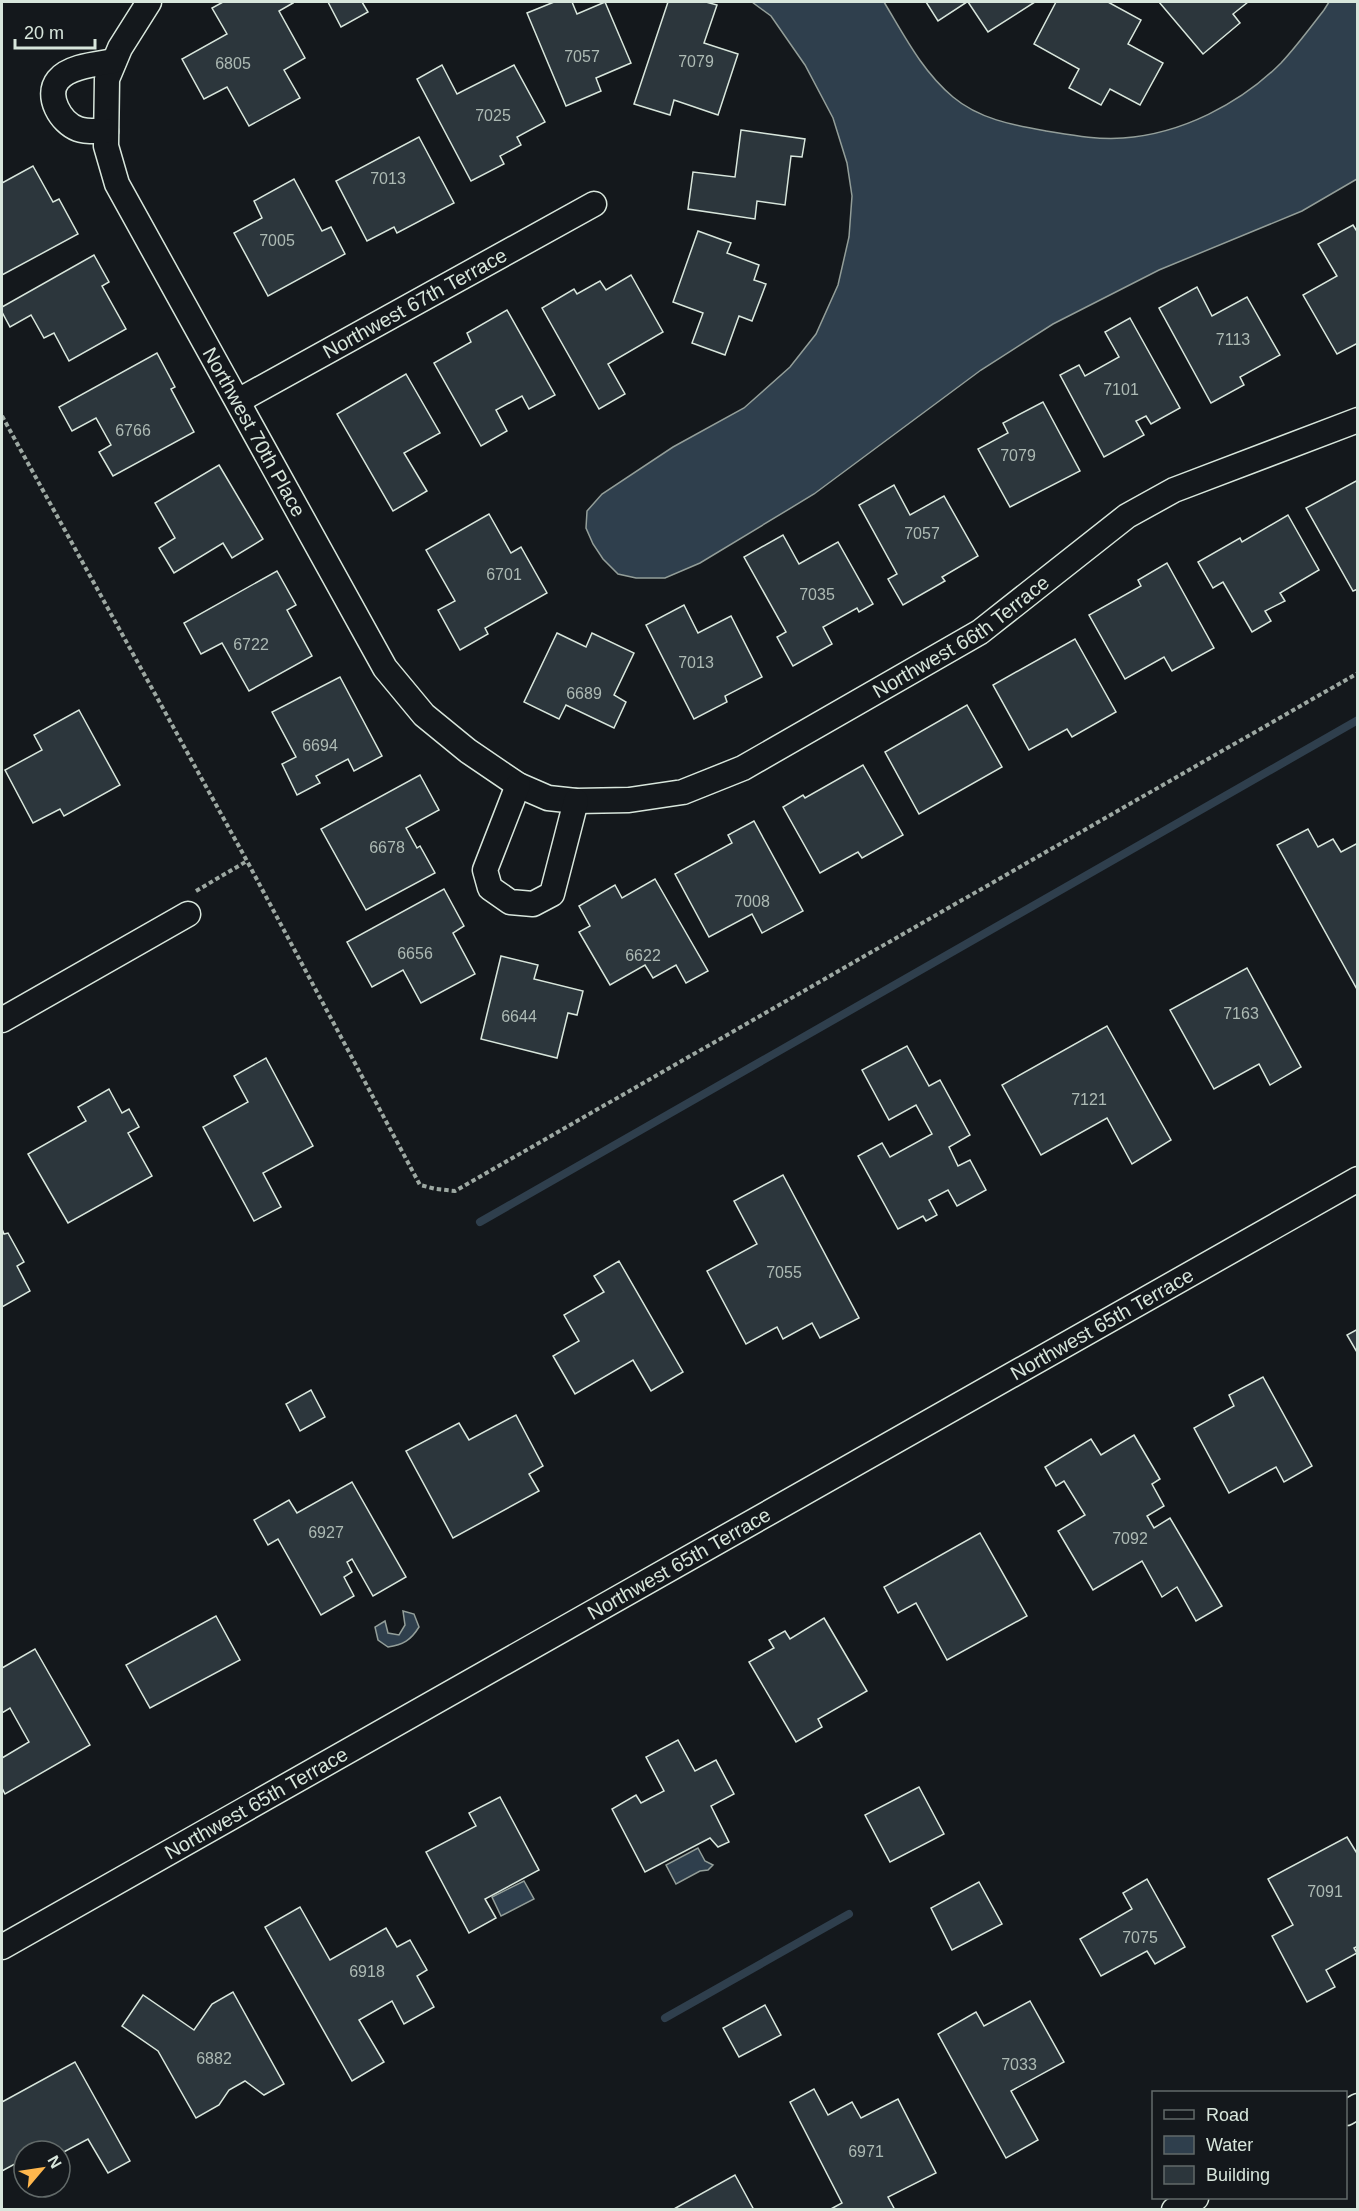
<svg xmlns="http://www.w3.org/2000/svg" width="1359" height="2211" viewBox="0 0 1359 2211" font-family="Helvetica,sans-serif">
<rect width="100%" height="100%" fill="#14181c"/>
<g fill="#2f3f4d" stroke="#939e99" stroke-width="1.5">
<path d="M752,2H884C904,35 922,71 953,97C979,119 1013,125 1046,131C1071,135 1097,140 1123,138C1181,134 1240,104 1281,63C1296,47 1310,28 1324,10L1329,2H1357V179L1302,211L1159,270L1053,324L981,370L814,494L700,563L665,578H636L618,574L603,559L593,544L586,528L587,511L602,494L673,447L744,408L790,367L816,334L838,285L849,237L852,196L847,163L833,118L805,65L771,16Z"/>
<path d="M403,1611L414,1614L419,1627C411,1640 403,1645 388,1647L378,1640L375,1627L385,1621L388,1633L399,1635L405,1625Z"/>
<path d="M698,1848L705,1861L713,1865L708,1870L700,1871L676,1884L666,1865Z"/>
<path d="M524,1881L534,1899L501,1916L492,1897Z"/>
</g>
<g fill="none" stroke-linecap="round" stroke-linejoin="round">
<g stroke="#2f3f4d" stroke-width="8">
<path d="M480,1222L1358,720"/>
<path d="M665,2018L849,1914"/>
</g>
</g>
<g fill="#2c363c" stroke="#d8e6dc" stroke-width="1.5">
<path d="M223,2H292L293,3L279,11L305,58L284,70L300,98L249,126L227,87L204,99L182,59L227,34L212,8Z"/>
<path d="M328,2H362L368,12L341,27Z"/>
<path d="M554,2H572L577,14L605,2L631,63L596,78L601,91L566,106L527,13Z"/>
<path d="M668,2H706L717,5L704,43L738,54L718,115L674,100L670,115L634,104Z"/>
<path d="M926,2H967L938,21Z"/>
<path d="M968,2H1035L988,32Z"/>
<path d="M1056,2H1108L1141,20L1128,44L1163,63L1140,105L1110,89L1101,105L1069,88L1079,69L1034,44Z"/>
<path d="M1159,2H1248L1233,14L1240,23L1203,54Z"/>
<path d="M442,65L457,94L514,65L545,122L517,137L521,145L500,156L504,164L471,181L417,79Z"/>
<path d="M741,130L805,139L802,157L791,156L785,205L757,201L755,219L688,209L693,172L735,177Z"/>
<path d="M419,137L454,203L397,233L394,227L367,241L336,181Z"/>
<path d="M33,166L53,202L59,199L78,234L2,275V183Z"/>
<path d="M294,179L322,231L331,227L345,254L268,296L234,233L262,218L254,201Z"/>
<path d="M1353,225L1358,233V343L1337,354L1303,295L1337,276L1318,244Z"/>
<path d="M698,231L731,243L727,253L759,265L754,280L766,284L752,321L739,316L725,355L692,343L703,313L673,302Z"/>
<path d="M94,255L109,282L102,286L126,329L69,361L54,333L44,338L31,315L10,327L2,312V307Z"/>
<path d="M631,275L663,332L608,364L625,394L599,409L542,308L574,289L577,294L600,281L606,290Z"/>
<path d="M1197,287L1212,316L1247,297L1280,355L1240,377L1244,385L1211,403L1159,308Z"/>
<path d="M507,310L555,395L529,409L522,396L496,410L507,431L481,446L434,363L471,342L467,333Z"/>
<path d="M1130,318L1180,408L1151,424L1146,416L1136,421L1144,435L1104,457L1060,375L1079,365L1085,376L1119,357L1105,332Z"/>
<path d="M157,353L175,387L171,389L194,432L113,476L99,452L111,445L96,418L72,431L59,407Z"/>
<path d="M406,374L440,433L404,453L427,491L393,511L337,414Z"/>
<path d="M1043,402L1080,471L1010,507L978,449L1008,433L1003,423Z"/>
<path d="M219,465L263,539L232,558L223,543L174,573L159,548L175,538L155,503Z"/>
<path d="M1358,480V589L1353,591L1306,508Z"/>
<path d="M894,485L910,515L944,496L978,556L942,577L945,581L903,605L888,579L897,574L859,505Z"/>
<path d="M489,514L511,553L521,547L547,593L485,628L488,634L460,650L438,610L455,601L426,550Z"/>
<path d="M1288,515L1319,570L1280,593L1285,601L1265,611L1271,621L1252,632L1223,582L1213,588L1198,562L1240,538L1242,542Z"/>
<path d="M783,535L799,564L838,542L873,604L859,612L857,608L823,627L832,644L793,666L777,637L786,632L744,557Z"/>
<path d="M1167,563L1214,648L1172,671L1164,657L1125,679L1089,615L1141,586L1138,580Z"/>
<path d="M277,571L296,605L287,610L312,656L249,691L222,643L201,654L184,623Z"/>
<path d="M684,605L698,633L731,616L762,677L725,696L727,702L694,719L646,625Z"/>
<path d="M557,633L586,647L592,633L634,653L614,695L626,702L614,728L566,705L559,719L524,702Z"/>
<path d="M1075,639L1116,712L1072,737L1067,729L1029,750L993,685Z"/>
<path d="M340,677L382,756L354,771L348,759L316,776L320,783L297,795L282,764L296,757L272,712Z"/>
<path d="M967,705L1002,767L919,814L885,752Z"/>
<path d="M79,710L120,785L64,816L60,809L33,823L5,770L42,750L34,735Z"/>
<path d="M863,765L903,835L862,858L858,852L820,873L783,807L803,795L805,798Z"/>
<path d="M420,775L439,810L406,828L417,848L420,846L435,873L366,910L321,829Z"/>
<path d="M754,821L803,911L762,933L752,914L709,937L675,874L732,843L728,835Z"/>
<path d="M1308,829L1318,847L1333,839L1341,852L1358,843V991L1277,845Z"/>
<path d="M655,879L708,971L686,983L676,965L653,978L645,965L610,985L579,932L590,926L579,906L615,885L622,898Z"/>
<path d="M444,889L464,926L453,933L475,974L421,1003L403,970L372,987L347,942Z"/>
<path d="M501,956L538,965L534,979L583,991L577,1015L568,1013L557,1058L481,1039Z"/>
<path d="M1247,968L1301,1067L1270,1085L1259,1064L1214,1089L1170,1010Z"/>
<path d="M1107,1026L1171,1140L1132,1164L1107,1118L1041,1155L1002,1085Z"/>
<path d="M907,1046L929,1086L940,1080L970,1135L949,1147L958,1166L970,1160L986,1190L957,1206L948,1190L929,1200L937,1215L926,1221L923,1216L898,1229L858,1156L882,1143L890,1157L932,1134L916,1105L889,1120L862,1070Z"/>
<path d="M266,1058L313,1146L263,1173L281,1207L254,1221L203,1127L248,1102L234,1076Z"/>
<path d="M109,1089L122,1113L129,1109L139,1127L128,1133L152,1176L68,1223L28,1154L86,1121L78,1107Z"/>
<path d="M783,1175L859,1318L820,1338L812,1323L783,1339L777,1327L746,1344L707,1271L757,1244L734,1201Z"/>
<path d="M2,1229L4,1234L8,1233L24,1262L17,1266L30,1291L2,1307Z"/>
<path d="M619,1261L683,1372L651,1391L633,1360L575,1394L553,1356L579,1341L564,1315L604,1292L594,1276Z"/>
<path d="M1358,1329V1354L1347,1335Z"/>
<path d="M1263,1377L1312,1466L1284,1482L1276,1467L1229,1493L1194,1428L1234,1406L1229,1395Z"/>
<path d="M311,1390L325,1417L300,1431L286,1404Z"/>
<path d="M516,1415L543,1466L529,1474L539,1491L453,1538L406,1451L459,1423L469,1440Z"/>
<path d="M1134,1435L1160,1479L1152,1484L1164,1506L1147,1516L1154,1528L1170,1518L1222,1606L1196,1621L1177,1587L1162,1597L1142,1561L1093,1590L1058,1531L1085,1515L1064,1481L1056,1486L1045,1467L1091,1439L1101,1455Z"/>
<path d="M352,1482L406,1577L373,1596L352,1559L347,1562L352,1572L344,1577L354,1596L321,1615L278,1539L268,1545L254,1520L289,1500L297,1513Z"/>
<path d="M980,1533L1027,1616L947,1660L916,1603L898,1613L884,1587Z"/>
<path d="M216,1616L240,1660L150,1708L126,1665Z"/>
<path d="M824,1618L867,1691L818,1719L822,1727L796,1742L749,1662L774,1648L769,1640L785,1631L790,1639Z"/>
<path d="M35,1649L90,1745L5,1794L2,1788V1758L29,1742L10,1708L2,1713V1668Z"/>
<path d="M678,1740L695,1771L716,1760L734,1794L711,1806L729,1842L718,1847L710,1838L645,1872L612,1809L636,1795L641,1803L664,1791L646,1757Z"/>
<path d="M919,1787L944,1834L890,1862L865,1815Z"/>
<path d="M500,1797L539,1870L485,1899L496,1918L469,1933L426,1852L476,1826L469,1813Z"/>
<path d="M1347,1837L1358,1855V1946L1354,1948L1357,1953L1326,1970L1335,1987L1307,2002L1272,1936L1293,1925L1268,1879Z"/>
<path d="M1147,1879L1185,1947L1155,1964L1147,1951L1101,1976L1080,1939L1132,1909L1123,1893Z"/>
<path d="M979,1882L1002,1924L952,1950L931,1908Z"/>
<path d="M300,1907L330,1960L386,1928L397,1947L410,1940L427,1970L417,1976L434,2007L404,2024L392,2001L359,2020L384,2062L352,2081L265,1927Z"/>
<path d="M233,1992L284,2084L264,2095L245,2081L229,2090L219,2105L196,2118L158,2051L122,2026L143,1995L194,2030L212,2004Z"/>
<path d="M1030,2001L1064,2062L1011,2091L1038,2140L1006,2158L938,2034L976,2012L984,2026Z"/>
<path d="M765,2005L781,2035L739,2057L723,2028Z"/>
<path d="M75,2062L130,2161L108,2173L88,2139L60,2154V2151H24V2159L2,2171V2102Z"/>
<path d="M814,2089L828,2115L852,2102L861,2118L898,2099L936,2173L888,2197L895,2210H829L842,2203L790,2102Z"/>
<path d="M735,2175L754,2210H672Z"/>
</g>
<g fill="none" stroke-linecap="round" stroke-linejoin="round">
<defs>
<g id="minor">
<path id="s1" d="M149,2L120,48L107,79L106,146L117,184L385,668L424,715L468,751L518,785L548,798L576,801L629,800L683,792L743,768L980,632L1127,516L1174,490L1358,420"/>
<path d="M106,131C97,131 86,132 78,129C61,123 45,96 58,80C69,66 98,64 114,61"/>
<path id="s2" d="M238,401L594,204"/>
<path d="M518,785L485,870L490,888L510,902L533,904L552,894L576,801"/>
<path d="M2,1020L188,914"/>
<path id="s3" d="M2,1947L1358,1179"/>
<path d="M1346,2113L1358,2106"/>
<path d="M1174,2210L1196,2198"/>
</g>
</defs>
<use href="#minor" stroke="#d8e6dc" stroke-width="27"/>
<g stroke="#9da8a2" stroke-width="4" stroke-dasharray="4.5 3" stroke-linecap="butt">
<path d="M2,416L247,861L420,1185L436,1189L455,1191L1358,673"/>
<path d="M196,891L247,861"/>
</g>
<use href="#minor" stroke="#14181c" stroke-width="24"/>
</g>
<g text-anchor="middle" stroke-width="4.5" stroke-linejoin="round" paint-order="stroke">
<g font-size="16" fill="#adbab4">
<text x="582" y="62">7057</text>
<text x="696" y="67">7079</text>
<text x="233" y="69">6805</text>
<text x="493" y="121">7025</text>
<text x="388" y="184">7013</text>
<text x="277" y="246">7005</text>
<text x="1233" y="345">7113</text>
<text x="1121" y="395">7101</text>
<text x="133" y="436">6766</text>
<text x="1018" y="461">7079</text>
<text x="922" y="539">7057</text>
<text x="504" y="580">6701</text>
<text x="817" y="600">7035</text>
<text x="251" y="650">6722</text>
<text x="696" y="668">7013</text>
<text x="584" y="699">6689</text>
<text x="320" y="751">6694</text>
<text x="387" y="853">6678</text>
<text x="752" y="907">7008</text>
<text x="415" y="959">6656</text>
<text x="643" y="961">6622</text>
<text x="1241" y="1019">7163</text>
<text x="519" y="1022">6644</text>
<text x="1089" y="1105">7121</text>
<text x="784" y="1278">7055</text>
<text x="326" y="1538">6927</text>
<text x="1130" y="1544">7092</text>
<text x="1325" y="1897">7091</text>
<text x="1140" y="1943">7075</text>
<text x="367" y="1977">6918</text>
<text x="214" y="2064">6882</text>
<text x="1019" y="2070">7033</text>
<text x="866" y="2157">6971</text>
</g>
<g font-size="20" fill="#d8e6dc" stroke="#14181c">
<text dy="7" stroke="none"><textPath href="#s2" startOffset="202">Northwest 67th Terrace</textPath></text>
<text dy="7" stroke="none"><textPath href="#s1" startOffset="478">Northwest 70th Place</textPath></text>
<text dy="7" stroke="none"><textPath href="#s1" startOffset="1414">Northwest 66th Terrace</textPath></text>
<text dy="7" stroke="none"><textPath href="#s3" startOffset="1264">Northwest 65th Terrace</textPath></text>
<text dy="7" stroke="none"><textPath href="#s3" startOffset="778">Northwest 65th Terrace</textPath></text>
<text dy="7" stroke="none"><textPath href="#s3" startOffset="292">Northwest 65th Terrace</textPath></text>
</g>
</g>
<rect width="1359" height="2211" fill="none" stroke="#d8e6dc" stroke-width="6"/>
<rect x="1152" y="2091" width="195" height="108" fill="#14181c" stroke="#626a69" stroke-width="1.5"/>
<rect x="1164" y="2110" width="30" height="9" fill="#14181c" stroke="#626a69" stroke-width="1.5"/>
<text x="1206" y="2121" font-size="18" fill="#d8e6dc">Road</text>
<rect x="1164" y="2136" width="30" height="18" fill="#2f3f4d" stroke="#626a69" stroke-width="1.5"/>
<text x="1206" y="2151" font-size="18" fill="#d8e6dc">Water</text>
<rect x="1164" y="2166" width="30" height="18" fill="#2c363c" stroke="#626a69" stroke-width="1.5"/>
<text x="1206" y="2181" font-size="18" fill="#d8e6dc">Building</text>
<g transform="translate(42 2169) rotate(61)"><circle r="28" fill="#14181c" stroke="#626a69" stroke-width="1.5"/>
<path d="M0-4.5L10 22L0 15L-10 22Z" fill="#ffb74d"/>
<text y="-9" font-size="16" font-weight="bold" text-anchor="middle" fill="#d8e6dc">N</text>
</g>
<path d="M15 39v9h80v-9" fill="none" stroke="#d8e6dc" stroke-width="3"/>
<text x="24" y="39" font-size="18" fill="#d8e6dc" stroke="#14181c" stroke-width="4.5" paint-order="stroke">20 m</text>
</svg>
